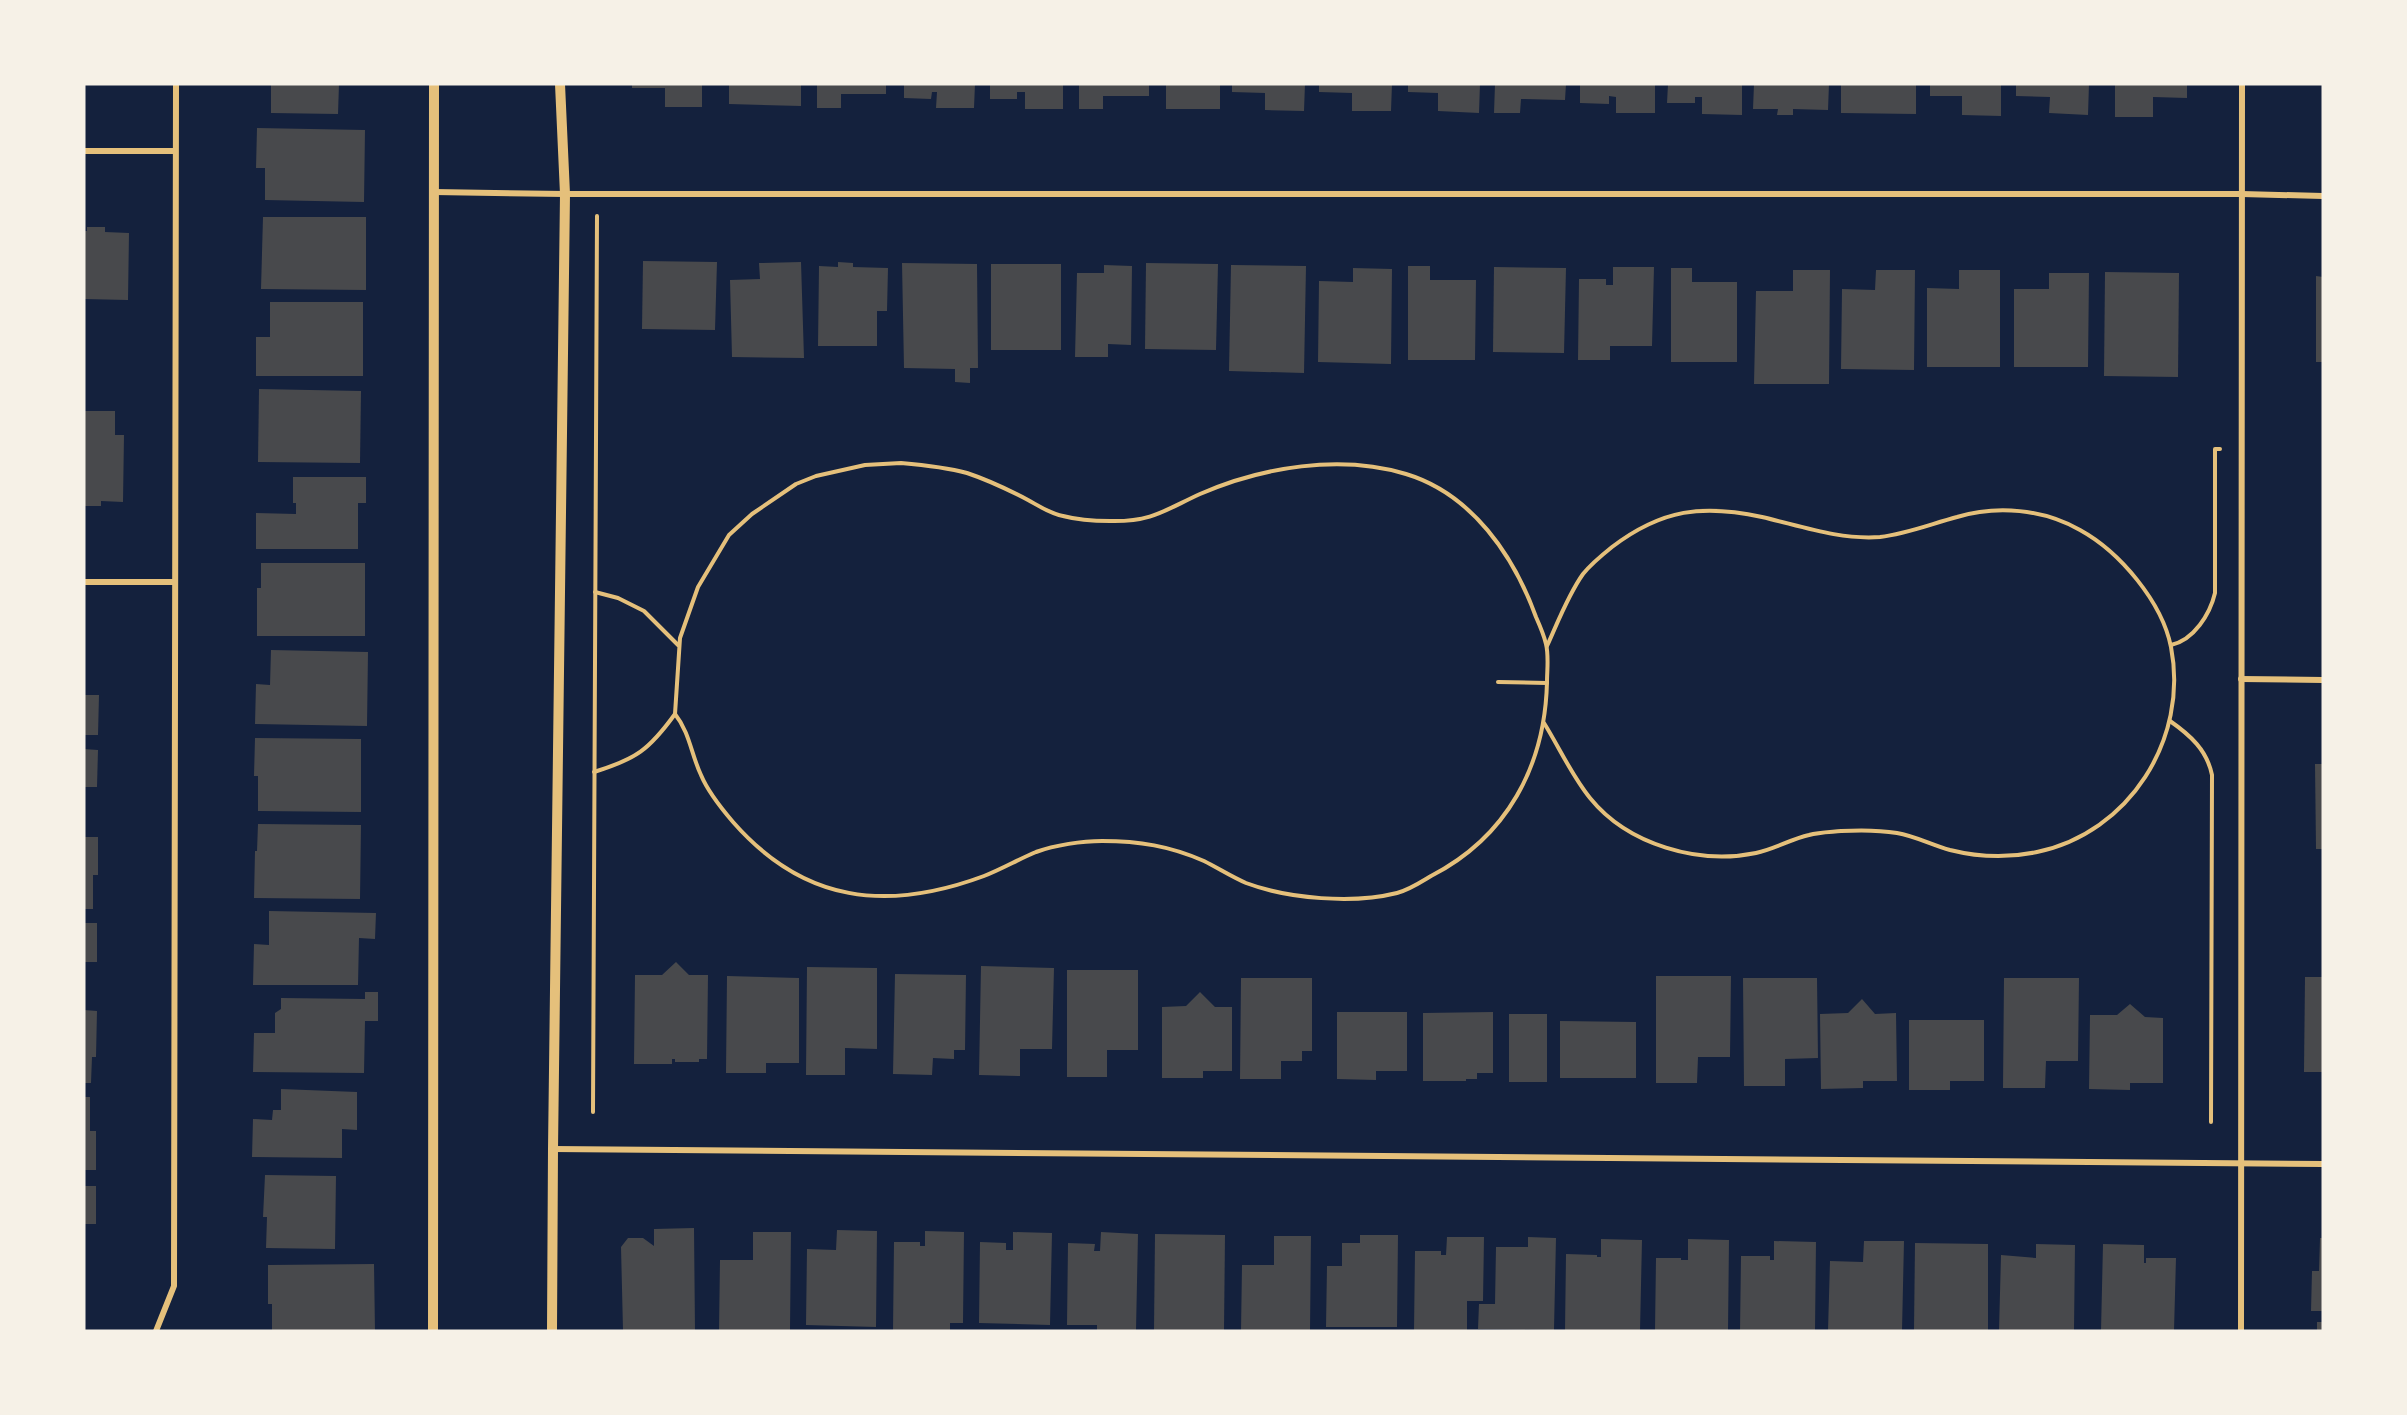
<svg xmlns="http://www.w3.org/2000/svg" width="2407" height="1415" viewBox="0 0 2407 1415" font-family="Karla,sans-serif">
<rect width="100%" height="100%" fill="#14213d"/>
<g fill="#48494c">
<path d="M271,84H339L338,114L271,113Z"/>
<path d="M632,84H702V107H665V88H632Z"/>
<path d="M729,84H801V106L729,104Z"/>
<path d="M817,84H886V94H841V108H817Z"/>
<path d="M904,84H975L974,108H936L937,92H932L931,99L904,98Z"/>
<path d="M990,84H1063V109H1025V92H1017V99H990Z"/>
<path d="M1079,84H1149V96H1103V109H1079Z"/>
<rect x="1166" y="84" width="54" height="25"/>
<path d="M1232,84H1305L1304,111L1265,110V93L1232,92Z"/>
<path d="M1319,84H1392L1391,111H1352V93L1319,92Z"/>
<path d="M1408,84H1480L1479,113L1438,111V93L1408,92Z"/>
<path d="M1495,84H1566L1565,100L1521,99L1520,113H1494Z"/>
<path d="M1580,84H1655V113H1616V97L1609,96V104L1580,103Z"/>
<path d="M1668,84H1742V115L1702,114V97H1695V103H1667Z"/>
<path d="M1754,84H1829L1828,110L1793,109V115H1777L1778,109H1753Z"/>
<path d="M1841,84H1916V114L1841,113Z"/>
<path d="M1930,84H2001V116L1962,115V96H1930Z"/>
<path d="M2016,84H2089L2088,115L2049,113L2050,97L2016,96Z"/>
<path d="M2115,84H2187V98L2153,97V117H2115Z"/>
<path d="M257,128L365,130L364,202L265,200V168H256Z"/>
<path d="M263,217H366V290L261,289Z"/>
<path d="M87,227H105V232L129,233L128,300L84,299V231H87Z"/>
<path d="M643,261L717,262L715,330L642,329Z"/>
<path d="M801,262L804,358L732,357L730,280L760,279L759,263Z"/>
<path d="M838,262L853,263V267L888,268L887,311H877V346H818L819,266L838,267Z"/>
<path d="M902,263L977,264L978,368H970V383L955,382V369L904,368Z"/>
<path d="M1146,263L1218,264L1216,350L1145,349Z"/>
<rect x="991" y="264" width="70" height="86"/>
<path d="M1104,265L1132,266L1131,345L1108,344V357H1075L1077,273H1104Z"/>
<path d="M1231,265L1306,266L1304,373L1229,371Z"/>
<path d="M1408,266H1430V280H1476L1475,360H1408Z"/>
<path d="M1494,267L1566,268L1564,353L1493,352Z"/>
<path d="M1613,267H1654L1652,346H1610V360H1578L1579,279H1606V285H1613Z"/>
<path d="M1353,268L1392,269L1391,364L1318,362L1319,281L1353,282Z"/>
<path d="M1671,268H1692V282H1737V362H1671Z"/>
<path d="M1793,270H1830L1829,384H1754L1756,291H1793Z"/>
<path d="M1876,270H1915L1914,370L1841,369L1842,289L1875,290Z"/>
<path d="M1959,270H2000V367H1927V288L1959,289Z"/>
<path d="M2105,272L2179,273L2178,377L2104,376Z"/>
<path d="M2049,273H2089L2088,367H2014V289H2049Z"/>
<path d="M2316,276L2323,277V362H2316Z"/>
<path d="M270,302H363V376H256V337H270Z"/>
<path d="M259,389L361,391L360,463L258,462Z"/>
<path d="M84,411H115V435H124L123,502L101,501V506H84Z"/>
<path d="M293,477H366V503H358V549H256V513L296,514V503H293Z"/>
<path d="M261,563H365V636H257V588H261Z"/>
<path d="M271,650L368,652L367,726L255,724L256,684L270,685Z"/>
<path d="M84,695H99L98,735H84Z"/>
<path d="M255,738L361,739V812L258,811V776H254Z"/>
<path d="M84,749L98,750L97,787H84Z"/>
<path d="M2315,764H2323V849H2316Z"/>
<path d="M258,824L361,825L360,899L254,898L255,851H257Z"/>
<path d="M84,837H98V875H93V909H84Z"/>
<path d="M269,911L376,913L375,939L359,938L358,985H253L254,944L269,945Z"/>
<rect x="84" y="923" width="13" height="39"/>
<path d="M676,962L689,975H708L707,1059H699V1062H675V1059H672V1064H634L635,975H662Z"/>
<path d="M981,966L1054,968L1052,1049H1020V1076L979,1075Z"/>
<path d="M807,967L877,968V1049L845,1048V1075H806Z"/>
<path d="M1067,970H1138V1050H1107V1077H1067Z"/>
<path d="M895,974L966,975L965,1050H954V1059L933,1058L932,1075L893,1074Z"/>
<path d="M727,976L799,978V1063H766V1073H726Z"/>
<path d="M1656,976H1731L1730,1057H1698L1697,1083H1656Z"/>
<path d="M2305,977H2323V1072H2304Z"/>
<path d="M1241,978H1312V1051H1302V1061H1281V1079H1240Z"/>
<path d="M1743,978H1817L1818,1058L1785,1059V1086H1744Z"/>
<path d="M2004,978H2079L2078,1061H2046L2045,1088H2003Z"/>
<path d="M365,992H378V1021H365L364,1073L253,1072L254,1033H275V1013L281,1009V998L365,999Z"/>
<path d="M1200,992L1215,1007H1232V1071H1203V1078H1162V1007L1186,1006Z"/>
<path d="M1862,999L1875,1014L1896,1013L1897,1081H1863V1088L1821,1089L1820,1014L1848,1013Z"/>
<path d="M2130,1004L2145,1017L2163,1018V1083H2130V1090L2089,1089L2090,1015H2117Z"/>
<path d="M84,1010L97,1011L96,1057H92L91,1083H84Z"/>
<path d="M1337,1012H1407V1071H1376V1080L1337,1079Z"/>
<path d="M1493,1012V1073H1477V1079H1466V1081H1423V1013Z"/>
<rect x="1509" y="1014" width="38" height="68"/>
<path d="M1909,1020H1984V1081H1950V1090H1909Z"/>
<path d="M1560,1021L1636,1022V1078H1560Z"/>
<path d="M281,1089L357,1092V1130L342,1129V1158L252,1157L253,1119L272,1120L273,1110H281Z"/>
<path d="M84,1097H90V1131H96V1170H84Z"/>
<path d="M265,1175L336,1176L335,1249L266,1248L267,1217H263Z"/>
<rect x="84" y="1186" width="12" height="38"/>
<path d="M694,1228L695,1330H623L621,1247L628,1238H643L654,1246V1229Z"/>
<path d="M837,1230L877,1231L876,1327L806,1325L807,1249L836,1250Z"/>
<path d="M925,1231L964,1232L963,1323H950V1331H893L894,1242H920V1246H925Z"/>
<path d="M753,1232H791L790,1331H719L720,1260H753Z"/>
<path d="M1013,1232L1052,1233L1050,1325L979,1323L980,1242L1006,1243V1250H1013Z"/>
<path d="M1101,1232L1138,1234L1136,1331H1097V1325H1067L1068,1243L1095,1244L1094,1251H1100Z"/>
<path d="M1155,1234L1225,1235L1224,1331H1154Z"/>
<path d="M1360,1235H1398L1397,1327H1326L1327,1266H1342V1243H1360Z"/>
<path d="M1274,1236H1311L1310,1331H1241L1242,1265H1274Z"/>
<path d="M1447,1237H1484L1483,1301H1467V1331H1414L1415,1251H1441V1255H1446Z"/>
<path d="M1528,1237L1556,1238L1554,1330L1478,1329L1479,1304H1495L1496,1247H1528Z"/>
<path d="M2320,1238H2323V1311H2311L2312,1271H2319Z"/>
<path d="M1601,1239L1642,1240L1640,1331H1565L1566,1254L1597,1255V1257H1601Z"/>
<path d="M1688,1239L1729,1240L1728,1331H1655L1656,1258H1681V1260H1688Z"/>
<path d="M1774,1241L1816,1242L1815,1331H1740L1741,1256H1770V1260H1774Z"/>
<path d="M1864,1241H1904L1902,1331H1828L1830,1261L1863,1262Z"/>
<path d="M1915,1243L1988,1244V1331H1914Z"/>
<path d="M2036,1244L2075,1245L2074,1331H1999L2001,1255L2036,1258Z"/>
<path d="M2103,1244L2144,1245V1263H2146V1258H2176L2174,1331H2101Z"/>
<path d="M374,1264L375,1331H272V1304H268V1265Z"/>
<rect x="2317" y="1322" width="6" height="9"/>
</g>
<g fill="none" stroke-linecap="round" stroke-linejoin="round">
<g stroke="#e5c07b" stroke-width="4">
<path d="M901,463C924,465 945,467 967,473C988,480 1009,490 1028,500C1039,506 1051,514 1063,516C1078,520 1095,521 1110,521C1152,522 1165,510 1200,494C1262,467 1340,454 1406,474C1472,494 1514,556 1536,617C1540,626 1544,635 1546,644C1549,656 1547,670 1547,682C1545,766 1507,837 1431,876C1421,882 1409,890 1397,893C1353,904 1289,899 1246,883C1232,877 1218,868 1204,861C1170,846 1139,841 1102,841C1082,841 1055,845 1036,852C1019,859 1002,869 984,876C887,912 804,903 733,822C721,808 708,792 701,775C691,754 690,733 675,714L680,638L698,587L729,535L752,514L796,484L816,476L865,465Z"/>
<path d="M595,592L618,598L644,611L678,645"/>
<path d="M2171,645C2194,640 2210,614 2215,593V449H2220"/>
<path d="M1498,682L1547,683"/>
<path d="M2170,721C2190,735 2207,750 2212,775L2211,1122"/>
<path d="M1544,723C1559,747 1572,776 1590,798C1628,845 1699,865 1756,853C1775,849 1791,839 1809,835C1819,832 1831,832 1841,831C1859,830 1879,830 1897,833C1915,836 1932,845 1950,850C1978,857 2009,858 2037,852C2129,833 2189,739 2171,647C2162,602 2120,552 2080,530C2043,509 1997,505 1957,517C1931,524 1906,534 1880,537C1839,540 1801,526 1762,517C1703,504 1662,509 1612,547C1602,555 1591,564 1583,574C1568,595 1558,622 1547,646"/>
<path d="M594,772C636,759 649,750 675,714"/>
<path d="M593,1112L597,216"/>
</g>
<g stroke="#e5c07b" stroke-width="6">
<path d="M84,151H175"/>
<path d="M434,192L565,194H2242L2323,196"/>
<path d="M84,582H175"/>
<path d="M2241,679L2323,680"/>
<path d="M553,1149L2323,1164"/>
<path d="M156,1331L174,1286L176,84"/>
<path d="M2241,1331L2242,84"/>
</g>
<g stroke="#e5c07b" stroke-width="10">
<path d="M433,1331L434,84"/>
<path d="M552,1331L553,1149L565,194L560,84"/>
</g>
</g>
<rect width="2407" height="1415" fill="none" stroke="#f6f1e7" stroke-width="171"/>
</svg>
